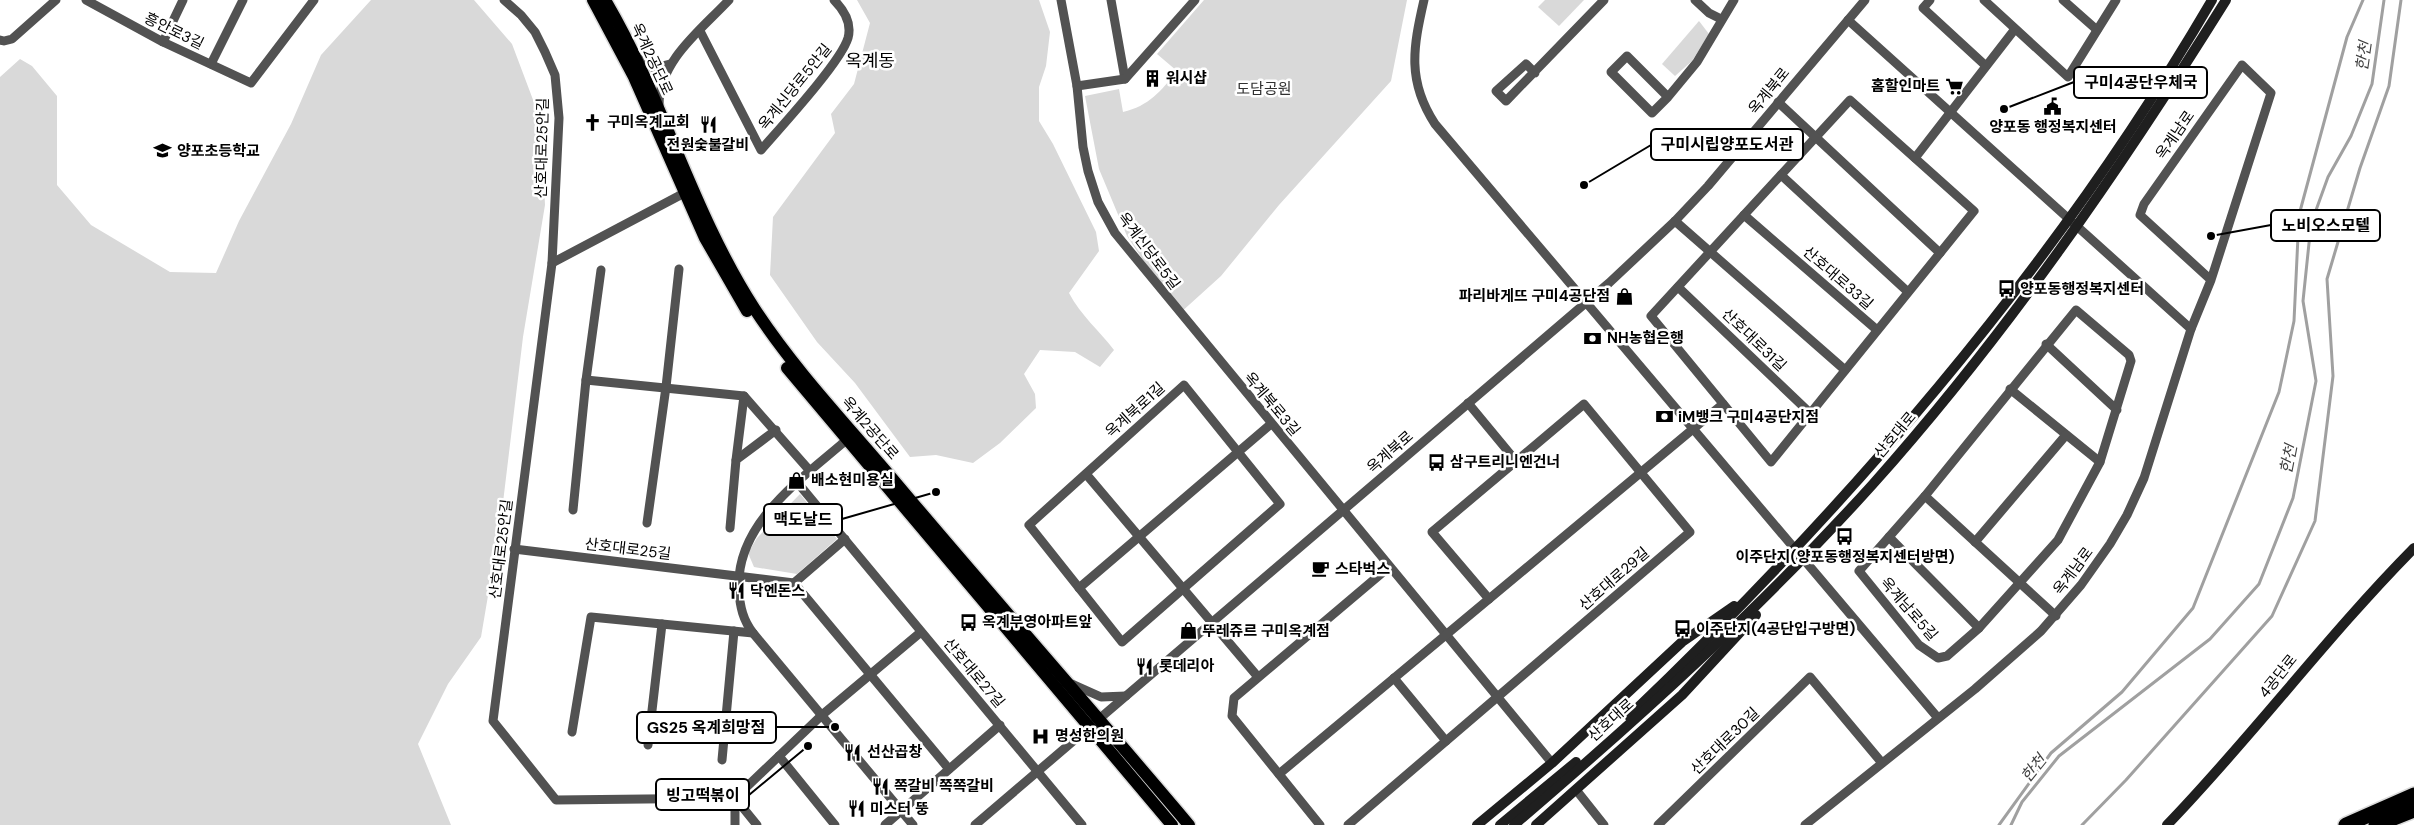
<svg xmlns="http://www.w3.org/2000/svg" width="2414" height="825" viewBox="0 0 2414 825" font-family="'DM Sans','Noto Sans KR',sans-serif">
<rect width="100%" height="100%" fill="#fff"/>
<g fill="#d9d9d9">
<path d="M371,0H474L512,44L541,121L545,205L523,337L501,519L481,637L448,684L418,744L451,825H0V77L20,59L32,66L57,96V185L91,225L170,272L216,273L239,221L291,124L321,55Z"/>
<path d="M857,0H1039L1050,32L1046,66L1039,87V121L1053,144L1096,232L1099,251L1069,293C1081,316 1099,330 1114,350L1100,367L1075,352L1040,350L1024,374L1035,394L1036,408L1000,443L973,463L936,455L910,457L855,383L817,342L770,275L773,217L835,133L831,114L854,84L870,23Z"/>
<path d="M1204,0H1407L1391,81L1279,205L1221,276L1179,314L1127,236L1099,169L1085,96L1119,89L1123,112C1149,106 1161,91 1177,71L1157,54Z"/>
<path d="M1545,0H1584L1559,26L1538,7Z"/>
<path d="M1699,21L1709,34L1692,61L1675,76L1662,64Z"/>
<path d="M800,494L837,539L797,574L754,567L748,553L757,538Z"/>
</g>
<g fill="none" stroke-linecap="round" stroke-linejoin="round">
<g stroke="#a0a0a0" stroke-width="3">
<path d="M1999,825L2051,753L2122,692L2193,608L2279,392L2294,321L2299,215L2347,37L2363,0"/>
<path d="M2011,825L2022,802L2059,756L2210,639L2259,584L2293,498L2316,381L2303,301L2311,224L2328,177L2351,136L2372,84L2384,0"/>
<path d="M2082,825L2126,780L2272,616L2315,521L2333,376L2327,279L2360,168L2389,86L2401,0"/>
</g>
<defs>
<g id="primary">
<path d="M593,0L634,77L705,238L747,311"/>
<path d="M605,0C663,98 692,212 754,308C795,371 848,426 896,483C993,598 1092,710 1189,825"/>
<path d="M787,368L1172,825"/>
</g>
<g id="highway">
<path d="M2346,825L2414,795"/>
<path d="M2376,825L2414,810"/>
</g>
</defs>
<use href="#primary" stroke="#dbdbdb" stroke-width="15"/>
<use href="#highway" stroke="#dbdbdb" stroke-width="18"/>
<g stroke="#525252" stroke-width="9">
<path d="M86,0L163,42L251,83L314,0"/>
<path d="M504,0L521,15L535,32L545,52L555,75L559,118L552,263L493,721L556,800L735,798L822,715L921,632"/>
<path d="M1061,0L1077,86L1083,147L1088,171L1098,202L1115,233L1552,763"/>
<path d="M1111,0L1125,79"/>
<path d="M1424,0C1413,48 1407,81 1435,124L1938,718"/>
<path d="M1695,0L1709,13L1721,19"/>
<path d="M1930,0L1923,8L1986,66"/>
<path d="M1984,0L2068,77L2116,0"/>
<path d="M2063,0L2097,30"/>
<path d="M1848,20L2191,329"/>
<path d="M700,31L761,150C780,128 841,62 848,38C852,23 844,10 834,0"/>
<path d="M0,40L4,41L12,39L56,0"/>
<path d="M163,42L183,0"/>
<path d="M637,58L654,68L670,64"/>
<path d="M211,64L243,0"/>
<path d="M1535,73L1526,64L1496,91L1506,101L1604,0"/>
<path d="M1077,86L1125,79L1195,0"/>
<path d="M1668,97L1627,56L1611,72L1652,113L1668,97L1697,62L1734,0"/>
<path d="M1850,100L1974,211L1771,462L1651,316Z"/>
<path d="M1778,102L1940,253"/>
<path d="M659,105C659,61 701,30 729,0"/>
<path d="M1915,158L2015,29"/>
<path d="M1781,175L1908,292"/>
<path d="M1744,215L1877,330"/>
<path d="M1675,221L1845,370"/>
<path d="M552,263L690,190"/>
<path d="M1678,287L1810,413"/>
<path d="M2076,310L2129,355L2131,361L2100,462L2058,540L1979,628L1947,656L1938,658L1919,645L1859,571L1925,496Z"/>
<path d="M2046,344L2117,410"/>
<path d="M586,380L601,270"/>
<path d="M1184,385L1280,504L1122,642L1029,525Z"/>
<path d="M2010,389L2100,462"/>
<path d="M1468,403L1516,461"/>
<path d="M851,436C806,476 734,522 739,591C740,607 743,620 753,633L913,825"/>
<path d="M736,460L744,396"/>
<path d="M1086,474L1258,677"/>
<path d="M797,482L1082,825"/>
<path d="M1925,496L2056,616"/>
<path d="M573,510L586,380L744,396L810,471"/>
<path d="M647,523L666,387L679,269"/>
<path d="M730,528L736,460L776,430"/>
<path d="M1889,537L1979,628"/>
<path d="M1975,542L2066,435"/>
<path d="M514,549L794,583L949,769"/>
<path d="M794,583L845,539"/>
<path d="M1079,588L1271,424"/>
<path d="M1394,678L1446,741"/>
<path d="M1072,684L1101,697L1126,696"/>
<path d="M572,732L591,617L753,633"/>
<path d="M648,745L662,624"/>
<path d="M779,756L835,825"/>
<path d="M722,760L734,631"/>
<path d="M1279,774L1723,404"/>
<path d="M1577,791L1604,825"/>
<path d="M735,798L757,825"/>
<path d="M735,798V825"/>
<path d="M885,825L1000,725"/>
<path d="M975,825L1609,283L1675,221L1708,186L1865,0"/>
<path d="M1320,825L1232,716L1234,698L1389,567"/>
<path d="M1348,825L1690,532L1584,404L1432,532L1489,599"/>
<path d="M1658,825L1810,677L1882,763"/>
<path d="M1805,825L1975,689L2041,631L2081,585L2110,544L2127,515L2144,478L2191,329L2211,280L2271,93L2242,65L2144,204L2140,215L2211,280"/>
</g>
<g stroke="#1f1f1f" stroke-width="10">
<path d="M1629,716C1851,504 2057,266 2212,0"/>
<path d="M1477,825L1552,763L1682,642L1734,606"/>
<path d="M1500,825L1576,762"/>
<path d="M1514,825C1639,718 1762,607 1873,484C2006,335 2120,170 2226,0"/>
<path d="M1536,825L1682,695L1756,615"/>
<path d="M2167,825C2253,736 2327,636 2414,548"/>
</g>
<use href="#primary" stroke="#000" stroke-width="12"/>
<use href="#highway" stroke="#000" stroke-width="15"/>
</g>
<defs>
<symbol id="building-bare" viewBox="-9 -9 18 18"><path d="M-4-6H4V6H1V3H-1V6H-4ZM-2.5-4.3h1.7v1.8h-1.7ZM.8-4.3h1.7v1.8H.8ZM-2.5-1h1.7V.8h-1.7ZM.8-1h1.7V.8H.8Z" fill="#000" stroke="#fff" stroke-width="2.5" paint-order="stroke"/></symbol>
<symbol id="supermarket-bare" viewBox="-9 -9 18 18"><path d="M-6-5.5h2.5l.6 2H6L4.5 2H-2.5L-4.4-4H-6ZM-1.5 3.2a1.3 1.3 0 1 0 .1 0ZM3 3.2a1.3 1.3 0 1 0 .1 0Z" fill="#000" stroke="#fff" stroke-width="2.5" paint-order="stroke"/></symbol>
<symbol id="civic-bare" viewBox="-9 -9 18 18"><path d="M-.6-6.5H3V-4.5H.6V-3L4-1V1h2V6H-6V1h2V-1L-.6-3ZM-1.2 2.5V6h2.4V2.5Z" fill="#000" stroke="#fff" stroke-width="2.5" paint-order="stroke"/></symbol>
<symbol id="church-bare" viewBox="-9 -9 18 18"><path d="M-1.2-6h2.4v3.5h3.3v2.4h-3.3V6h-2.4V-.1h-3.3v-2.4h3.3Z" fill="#000" stroke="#fff" stroke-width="2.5" paint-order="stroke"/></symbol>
<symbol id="restaurant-bare" viewBox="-9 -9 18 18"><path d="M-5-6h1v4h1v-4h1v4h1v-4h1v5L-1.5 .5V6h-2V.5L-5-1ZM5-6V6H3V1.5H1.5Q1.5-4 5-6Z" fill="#000" stroke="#fff" stroke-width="2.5" paint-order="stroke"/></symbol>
<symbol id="school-bare" viewBox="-9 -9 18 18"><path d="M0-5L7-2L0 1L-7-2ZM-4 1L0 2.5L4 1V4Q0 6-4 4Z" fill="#000" stroke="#fff" stroke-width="2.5" paint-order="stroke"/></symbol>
<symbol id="bus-bare" viewBox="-9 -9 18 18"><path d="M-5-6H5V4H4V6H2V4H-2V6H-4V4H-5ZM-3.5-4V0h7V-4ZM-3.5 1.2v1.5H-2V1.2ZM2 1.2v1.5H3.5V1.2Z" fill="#000" stroke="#fff" stroke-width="2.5" paint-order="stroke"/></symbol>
<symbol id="shop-bare" viewBox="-9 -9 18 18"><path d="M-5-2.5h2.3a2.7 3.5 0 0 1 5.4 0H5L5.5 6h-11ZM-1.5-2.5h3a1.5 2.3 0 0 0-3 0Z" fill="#000" stroke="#fff" stroke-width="2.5" paint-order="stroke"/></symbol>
<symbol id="bank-bare" viewBox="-9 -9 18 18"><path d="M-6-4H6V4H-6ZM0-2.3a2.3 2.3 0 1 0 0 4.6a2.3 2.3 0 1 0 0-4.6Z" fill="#000" stroke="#fff" stroke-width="2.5" paint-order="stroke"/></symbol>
<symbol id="cafe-bare" viewBox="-9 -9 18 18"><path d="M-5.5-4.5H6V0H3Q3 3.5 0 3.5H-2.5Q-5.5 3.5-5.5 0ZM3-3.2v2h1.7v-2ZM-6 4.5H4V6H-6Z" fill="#000" stroke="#fff" stroke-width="2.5" paint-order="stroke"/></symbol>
<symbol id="hospital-bare" viewBox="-9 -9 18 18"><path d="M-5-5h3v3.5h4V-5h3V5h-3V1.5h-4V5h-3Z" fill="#000" stroke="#fff" stroke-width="2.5" paint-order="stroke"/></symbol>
</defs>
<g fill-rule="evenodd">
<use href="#building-bare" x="1140" y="66" width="25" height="25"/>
<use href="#supermarket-bare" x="1942" y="74" width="25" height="25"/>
<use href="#civic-bare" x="2040" y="94" width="25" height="25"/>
<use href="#church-bare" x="580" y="110" width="25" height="25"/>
<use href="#restaurant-bare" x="696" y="112" width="25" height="25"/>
<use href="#school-bare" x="150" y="138" width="25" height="25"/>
<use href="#bus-bare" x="1994" y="276" width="25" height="25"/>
<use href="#shop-bare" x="1612" y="284" width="25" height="25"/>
<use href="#bank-bare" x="1580" y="326" width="25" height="25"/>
<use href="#bank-bare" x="1652" y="404" width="25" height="25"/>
<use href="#bus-bare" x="1424" y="450" width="25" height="25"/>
<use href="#shop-bare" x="784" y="468" width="25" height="25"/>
<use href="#bus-bare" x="1832" y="524" width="25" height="25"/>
<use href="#cafe-bare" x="1308" y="556" width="25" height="25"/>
<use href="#restaurant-bare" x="724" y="578" width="25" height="25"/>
<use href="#bus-bare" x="956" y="610" width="25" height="25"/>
<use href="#bus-bare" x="1670" y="616" width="25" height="25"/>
<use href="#shop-bare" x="1176" y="618" width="25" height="25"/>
<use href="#restaurant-bare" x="1132" y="654" width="25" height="25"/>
<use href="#hospital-bare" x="1028" y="724" width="25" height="25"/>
<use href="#restaurant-bare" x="840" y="740" width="25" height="25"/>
<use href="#restaurant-bare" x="868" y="774" width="25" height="25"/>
<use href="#restaurant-bare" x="844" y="796" width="25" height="25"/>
</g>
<g text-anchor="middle" stroke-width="5" stroke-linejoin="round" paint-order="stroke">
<g font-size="15" fill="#000" stroke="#fff">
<text transform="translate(174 31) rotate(26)" y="5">흥안로3길</text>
<text transform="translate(652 59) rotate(65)" y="5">옥계2공단로</text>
<text transform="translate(795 87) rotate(-51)" y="5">옥계신당로5안길</text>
<text transform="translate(1769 91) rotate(-51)" y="5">옥계북로</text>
<text transform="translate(2175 135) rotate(-55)" y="5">옥계남로</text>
<text transform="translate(542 148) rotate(-89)" y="5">산호대로25안길</text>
<text transform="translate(1149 251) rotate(53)" y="5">옥계신당로5길</text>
<text transform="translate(1838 278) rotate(41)" y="5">산호대로33길</text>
<text transform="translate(1754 340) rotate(44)" y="5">산호대로31길</text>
<text transform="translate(1272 404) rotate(50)" y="5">옥계북로3길</text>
<text transform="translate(1135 410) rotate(-42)" y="5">옥계북로1길</text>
<text transform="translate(870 428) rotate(49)" y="5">옥계2공단로</text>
<text transform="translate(1895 435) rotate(-50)" y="5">산호대로</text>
<text transform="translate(1390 452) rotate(-41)" y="5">옥계북로</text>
<text transform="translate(501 549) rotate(-83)" y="5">산호대로25안길</text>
<text transform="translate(628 549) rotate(7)" y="5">산호대로25길</text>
<text transform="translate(2073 571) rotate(-53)" y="5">옥계남로</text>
<text transform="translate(1614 579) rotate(-41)" y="5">산호대로29길</text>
<text transform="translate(1909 609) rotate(49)" y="5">옥계남로5길</text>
<text transform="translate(974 673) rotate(50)" y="5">산호대로27길</text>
<text transform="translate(2278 676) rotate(-51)" y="5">4공단로</text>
<text transform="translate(1611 720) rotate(-42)" y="5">산호대로</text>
<text transform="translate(1725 741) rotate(-44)" y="5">산호대로30길</text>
</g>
<g font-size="15" font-weight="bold" fill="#000" stroke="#fff" text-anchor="start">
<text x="1166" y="83">워시샵</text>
<text x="1940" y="91" text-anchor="end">홈할인마트</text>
<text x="607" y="127">구미옥계교회</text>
<text x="2053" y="132" text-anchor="middle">양포동 행정복지센터</text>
<text x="708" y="150" text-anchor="middle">전원숯불갈비</text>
<text x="177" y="156">양포초등학교</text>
<text x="2020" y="294">양포동행정복지센터</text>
<text x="1610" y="301" text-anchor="end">파리바게뜨 구미4공단점</text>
<text x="1607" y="343">NH농협은행</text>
<text x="1678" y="422">iM뱅크 구미4공단지점</text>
<text x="1450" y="467">삼구트리니엔건너</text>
<text x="811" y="485">배소현미용실</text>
<text x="1845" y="562" text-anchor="middle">이주단지(양포동행정복지센터방면)</text>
<text x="1335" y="574">스타벅스</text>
<text x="750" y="596">닥엔돈스</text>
<text x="982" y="627">옥계부영아파트앞</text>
<text x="1696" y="634">이주단지(4공단입구방면)</text>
<text x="1202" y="636">뚜레쥬르 구미옥계점</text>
<text x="1159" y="671">롯데리아</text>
<text x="1055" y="741">명성한의원</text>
<text x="867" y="757">선산곱창</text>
<text x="894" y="791">쪽갈비 쪽쪽갈비</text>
<text x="870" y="814">미스터 뚱</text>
</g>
<g font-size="15" fill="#303030" stroke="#fff">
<text x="1264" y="94">도담공원</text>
</g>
<g font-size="16" font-style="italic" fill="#414141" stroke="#fff">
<text transform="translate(2363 56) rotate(-82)" y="6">한천</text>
<text transform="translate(2288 459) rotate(-79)" y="6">한천</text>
<text transform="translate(2033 768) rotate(-51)" y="6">한천</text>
</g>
<g font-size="18" fill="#000" stroke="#fff">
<text x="870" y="67">옥계동</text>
</g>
</g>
<path fill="none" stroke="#000" stroke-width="2" d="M2004 109L2074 82M1584 185L1651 145M2211 236L2271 225M936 492L842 519M835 727L776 727M808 746L749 795"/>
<g fill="#000" stroke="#fff" stroke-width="2">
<circle cx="2004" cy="109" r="5"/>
<circle cx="1584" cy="185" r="5"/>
<circle cx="2211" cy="236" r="5"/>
<circle cx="936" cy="492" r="5"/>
<circle cx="835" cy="727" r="5"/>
<circle cx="808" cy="746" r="5"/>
</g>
<g fill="#fff" stroke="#000" stroke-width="2">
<rect x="2074" y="67" width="133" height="31" rx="5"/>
<rect x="1651" y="129" width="152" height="31" rx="5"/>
<rect x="2271" y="210" width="109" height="31" rx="5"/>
<rect x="764" y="504" width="78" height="31" rx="5"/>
<rect x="637" y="712" width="139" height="31" rx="5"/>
<rect x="656" y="779" width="93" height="31" rx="5"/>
</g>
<g font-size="16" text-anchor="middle" font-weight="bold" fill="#000">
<text x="2141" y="88">구미4공단우체국</text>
<text x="1727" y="150">구미시립양포도서관</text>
<text x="2326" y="231">노비오스모텔</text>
<text x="803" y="525">맥도날드</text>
<text x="706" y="733">GS25 옥계희망점</text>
<text x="703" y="801">빙고떡볶이</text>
</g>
</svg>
